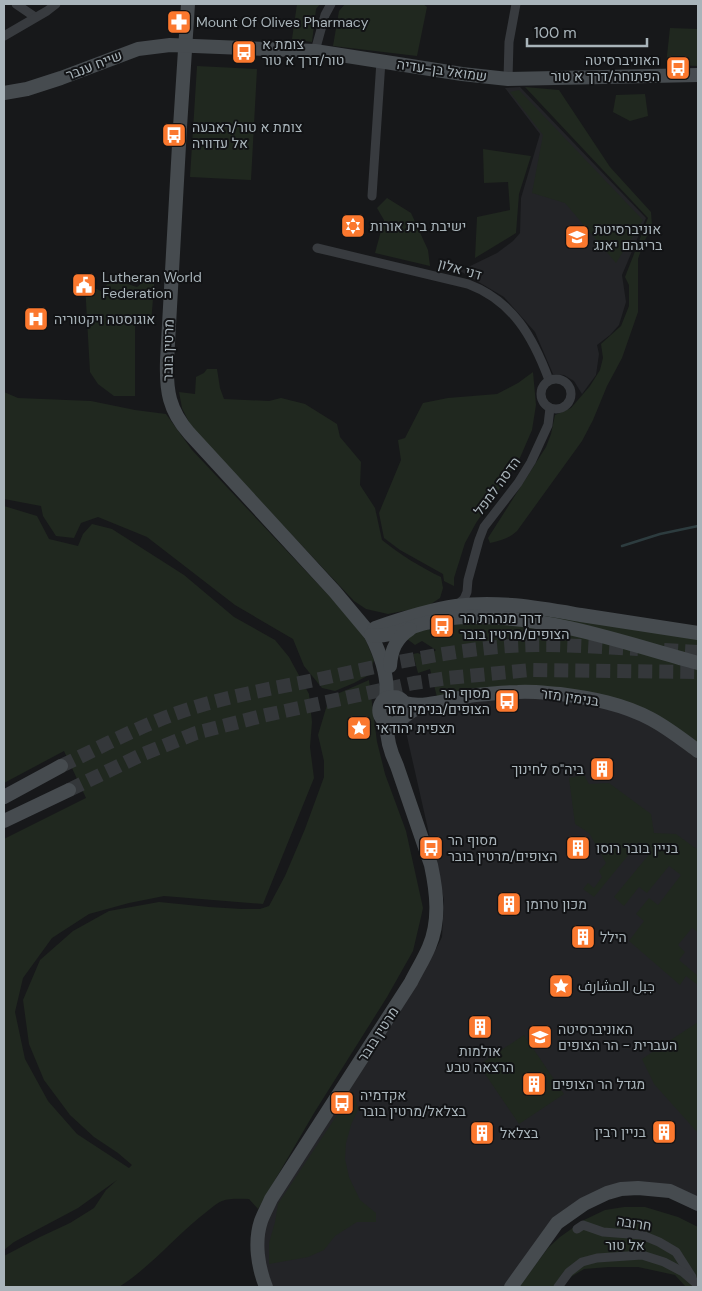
<svg xmlns="http://www.w3.org/2000/svg" width="702" height="1291" viewBox="0 0 702 1291" font-family="'DM Sans',Cairo,Heebo,sans-serif">
<rect width="100%" height="100%" fill="#17181a"/>
<g fill="#232427">
<path d="M520,87L646,218L622,275L626,302L619,325L610,335L597,345L599,354L596,375L582,394L574,381L564,375L553,374L535,332L504,297L460,271L497,253L513,241L520,233L521,198L540,134L505,88Z"/>
<path d="M519,694L576,699L649,720L698,754V1212L672,1198L626,1193L601,1197L549,1223L504,1287H273L262,1256L263,1241L267,1222L275,1204L328,1122L435,951L442,937L444,900L404,723L418,712Z"/>
</g>
<g fill="#20281f">
<path d="M297,4H320L316,9L312,42L292,39Z"/>
<path d="M345,4H423L427,7L417,56L333,46L339,11Z"/>
<path d="M670,28L698,29V66L666,65Z"/>
<path d="M197,66L257,69L251,180L190,177Z"/>
<path d="M525,87L559,90L610,167L651,212L652,226L643,244L638,259V312L622,358L607,386L593,420L582,441L517,531C510,538 500,541 490,543L488,538L546,447L551,434L555,415L571,408L590,386L600,370L603,358L601,344L621,326L629,306V285L625,277L648,218Z"/>
<path d="M519,90L643,220L616,263L565,203L532,193L543,135L510,92Z"/>
<path d="M645,94L648,116L630,121L613,112L616,95Z"/>
<path d="M483,149L531,156L519,194L516,233L475,258L477,217L510,210L508,182L484,183Z"/>
<path d="M387,198L411,213L428,250L430,266L375,253L384,220L377,208Z"/>
<path d="M155,273L151,324L135,322V396H114L98,384L90,372L85,284L101,291L112,279L137,287Z"/>
<path d="M207,369H217L220,388L224,399L269,401L281,398L305,404L337,424L340,437L361,462L360,485L375,508L382,540C401,555 420,567 441,577L443,588L440,598L428,606L388,614L366,609L354,601L193,430L182,408L179,392L195,394L196,377L204,373Z"/>
<path d="M533,372L536,405L532,430L519,460L476,523L465,543L454,578V586L444,581L443,574L400,550L384,538L379,513L401,460L398,440L405,438L423,403L448,398L497,394L518,383Z"/>
<path d="M4,392L18,398L91,401L135,410L166,414L192,450L351,619L364,636L374,660L369,675L354,683L335,691L322,688L304,666L293,639L235,605L147,537L98,517L81,523L74,538L56,536L43,516L41,506L4,499Z"/>
<path d="M4,506L37,516L49,539L78,546L83,534L92,524L112,529L184,575L234,617L275,640L289,657L309,694L312,722L310,747L314,778L263,904L164,896L129,903L89,914L52,938L23,978L15,1012L25,1059L48,1101L77,1134L129,1168L132,1165L118,1153L94,1137L70,1115L44,1080L29,1044L23,1000L40,960L73,931L109,911L159,902L209,907L242,909H260L269,906L285,876L305,829L324,777V761L318,735L327,705L339,701L337,694L369,680L377,742L385,774L406,831L423,908L421,917L413,951L387,997L314,1113L258,1209L249,1199C241,1199 230,1198 222,1201C215,1204 207,1212 200,1217C173,1239 149,1268 119,1287H4V1256L40,1237L70,1223L94,1208L106,1190L117,1180L78,1208L14,1242L4,1250V839L86,798L64,751L4,783Z"/>
<path d="M463,608L514,609L698,638V660Z"/>
<path d="M468,622L503,623L577,634L698,668V747L598,696L437,697L430,669L418,673L413,654L418,653L426,658L436,650L422,641L415,645L406,638L421,629Z"/>
<path d="M584,775L589,784L609,783L651,814L654,833L676,834L698,850V932L692,928L678,945L685,952L679,960L698,976V985L686,976L680,985L629,941L644,921L636,914L649,898L658,905L681,875L669,866L647,893L639,887L624,906L614,897L651,852L639,842L594,897L583,889L588,883L594,888L602,877L599,871L606,863L589,833L575,824L569,778Z"/>
<path d="M698,1022V1133L654,1084L642,1059Z"/>
<path d="M524,1035L564,1094L519,1124L479,1065Z"/>
<path d="M353,1091L358,1109L351,1125L346,1143L345,1159L349,1177L360,1200L376,1213V1222H357L335,1236L324,1250L308,1257L269,1264V1243L275,1222L278,1204Z"/>
<path d="M624,1207H645L678,1217L698,1227V1287H686L675,1275L638,1267H609L584,1269L569,1278L562,1287H519L548,1248L560,1237L584,1220L605,1210Z"/>
</g>
<g fill="none" stroke-linecap="round" stroke-linejoin="round">
<path stroke="#2d3c3f" stroke-width="2.5" d="M622,546L660,534L698,526"/>
<g stroke="#34373a" stroke-width="14" stroke-dasharray="14 7" stroke-linecap="butt">
<path d="M664,650L698,652"/>
<path d="M61,766C103,746 145,723 189,709C230,696 273,688 315,680C379,666 443,651 509,646C552,643 595,647 638,649"/>
<path d="M69,790L141,755L196,733L262,716L414,683L448,678L530,670L698,672"/>
</g>
<g stroke="#383b3f" stroke-width="9">
<path d="M16,4L35,17"/>
<path d="M4,36L47,11L56,4"/>
<path d="M315,51L325,15L331,4"/>
<path d="M508,79L509,42L516,4"/>
<path d="M372,196L381,61"/>
<path d="M317,248L468,284C513,301 533,337 549,380"/>
<circle cx="556" cy="394" r="15"/>
<path d="M457,605L464,599L467,592L468,580L479,540L484,527L518,483L531,462L548,425L550,408"/>
<path d="M577,1229L583,1225L603,1232L642,1235L659,1242L676,1252L692,1277"/>
<path d="M558,1287L569,1272L582,1262L597,1258L642,1255L664,1262L683,1272L697,1284"/>
</g>
<g stroke="#464b4f" stroke-width="14">
<path d="M188,4L180,127L167,361C166,391 169,410 189,433L335,592L371,635C380,653 389,677 386,698"/>
<path d="M4,93L27,89L61,78L138,49L170,45L315,51L462,74L508,79L698,75"/>
<path d="M371,635L375,628C401,619 428,610 456,606C497,600 540,608 581,615C620,621 659,627 698,633"/>
<path d="M371,635C389,638 408,627 426,623C444,618 463,616 482,617C556,618 628,644 698,663"/>
<path d="M390,666C391,650 396,638 410,629"/>
<path d="M405,703C426,709 454,697 476,695C490,694 504,692 518,692C532,691 546,693 560,694C591,698 623,704 651,719C668,728 683,740 698,751"/>
<path d="M405,716C408,707 404,697 393,697C380,696 374,714 385,721C396,728 401,718 409,713C413,710 417,708 422,706"/>
<path d="M4,797L61,766"/>
<path d="M4,821L69,790"/>
<path d="M266,1287C258,1267 254,1242 261,1221C264,1213 268,1206 271,1199L411,982C417,970 424,959 429,947C440,921 437,893 431,865L397,766L392,754L389,744L385,721"/>
<path d="M511,1287L557,1223L584,1204L607,1193L621,1189L638,1188L670,1191L698,1204"/>
</g>
</g>
<defs>
<symbol id="pharmacy-square" viewBox="-11 -11 22 22"><rect x="-9" y="-9" width="18" height="18" rx="4" fill="#fb782e" stroke="#121315"/><path d="M-2-6h4v4h4v4h-4v4h-4v-4h-4v-4h4Z" fill="#fff"/></symbol>
<symbol id="bus-square" viewBox="-11 -11 22 22"><rect x="-9" y="-9" width="18" height="18" rx="4" fill="#fb782e" stroke="#121315"/><path d="M-5-6H5V4H4V6H2V4H-2V6H-4V4H-5ZM-3.5-4V0h7V-4ZM-3.5 1.2v1.5H-2V1.2ZM2 1.2v1.5H3.5V1.2Z" fill="#fff"/></symbol>
<symbol id="synagogue-square" viewBox="-11 -11 22 22"><rect x="-9" y="-9" width="18" height="18" rx="4" fill="#fb782e" stroke="#121315"/><path d="M0-6.5L5.6 3.2H-5.6ZM0 6.5L5.6-3.2H-5.6Z" fill="#fff"/></symbol>
<symbol id="university-square" viewBox="-11 -11 22 22"><rect x="-9" y="-9" width="18" height="18" rx="4" fill="#fb782e" stroke="#121315"/><path d="M0-5L7-2L0 1L-7-2ZM-4 1L0 2.5L4 1V4Q0 6-4 4Z" fill="#fff"/></symbol>
<symbol id="civic-square" viewBox="-11 -11 22 22"><rect x="-9" y="-9" width="18" height="18" rx="4" fill="#fb782e" stroke="#121315"/><path d="M-.6-6.5H3V-4.5H.6V-3L4-1V1h2V6H-6V1h2V-1L-.6-3ZM-1.2 2.5V6h2.4V2.5Z" fill="#fff"/></symbol>
<symbol id="hospital-square" viewBox="-11 -11 22 22"><rect x="-9" y="-9" width="18" height="18" rx="4" fill="#fb782e" stroke="#121315"/><path d="M-5-5h3v3.5h4V-5h3V5h-3V1.5h-4V5h-3Z" fill="#fff"/></symbol>
<symbol id="sight-square" viewBox="-11 -11 22 22"><rect x="-9" y="-9" width="18" height="18" rx="4" fill="#fb782e" stroke="#121315"/><path d="M0-6L1.8-2.2L6-1.7L2.9 1.2L3.7 5.4L0 3.3L-3.7 5.4L-2.9 1.2L-6-1.7L-1.8-2.2Z" fill="#fff"/></symbol>
<symbol id="building-square" viewBox="-11 -11 22 22"><rect x="-9" y="-9" width="18" height="18" rx="4" fill="#fb782e" stroke="#121315"/><path d="M-4-6H4V6H1V3H-1V6H-4ZM-2.5-4.3h1.7v1.8h-1.7ZM.8-4.3h1.7v1.8H.8ZM-2.5-1h1.7V.8h-1.7ZM.8-1h1.7V.8H.8Z" fill="#fff"/></symbol>
</defs>
<g fill-rule="evenodd">
<use href="#pharmacy-square" x="165" y="8" width="28" height="28"/>
<use href="#bus-square" x="230" y="38" width="28" height="28"/>
<use href="#bus-square" x="664" y="54" width="28" height="28"/>
<use href="#bus-square" x="160" y="121" width="28" height="28"/>
<use href="#synagogue-square" x="339" y="212" width="28" height="28"/>
<use href="#university-square" x="563" y="223" width="28" height="28"/>
<use href="#civic-square" x="70" y="271" width="28" height="28"/>
<use href="#hospital-square" x="22" y="305" width="28" height="28"/>
<use href="#bus-square" x="428" y="612" width="28" height="28"/>
<use href="#bus-square" x="493" y="687" width="28" height="28"/>
<use href="#sight-square" x="345" y="714" width="28" height="28"/>
<use href="#building-square" x="588" y="755" width="28" height="28"/>
<use href="#bus-square" x="417" y="834" width="28" height="28"/>
<use href="#building-square" x="564" y="834" width="28" height="28"/>
<use href="#building-square" x="495" y="890" width="28" height="28"/>
<use href="#building-square" x="569" y="923" width="28" height="28"/>
<use href="#sight-square" x="547" y="972" width="28" height="28"/>
<use href="#building-square" x="466" y="1013" width="28" height="28"/>
<use href="#university-square" x="526" y="1023" width="28" height="28"/>
<use href="#building-square" x="520" y="1070" width="28" height="28"/>
<use href="#bus-square" x="328" y="1089" width="28" height="28"/>
<use href="#building-square" x="650" y="1118" width="28" height="28"/>
<use href="#building-square" x="468" y="1119" width="28" height="28"/>
</g>
<g text-anchor="middle" stroke-width="4" stroke-linejoin="round" paint-order="stroke">
<g font-size="14" fill="#a9b4ba" stroke="#121315" text-anchor="start">
<text x="196" y="27">Mount Of Olives Pharmacy</text>
<text x="262" y="49">צומת א<tspan x="262" dy="16">טור/דרך א טור</tspan></text>
<text x="660" y="65" text-anchor="end">האוניברסיטה<tspan x="660" dy="16">הפתוחה/דרך א טור</tspan></text>
<text x="192" y="132">צומת א טור/ראבעה<tspan x="192" dy="16">אל עדוויה</tspan></text>
<text x="370" y="231">ישיבת בית אורות</text>
<text x="594" y="234">אוניברסיטת<tspan x="594" dy="16">בריגהם יאנג</tspan></text>
<text x="102" y="282">Lutheran World<tspan x="102" dy="16">Federation</tspan></text>
<text x="54" y="324">אוגוסטה ויקטוריה</text>
<text x="460" y="623">דרך מנהרת הר<tspan x="460" dy="16">הצופים/מרטין בובר</tspan></text>
<text x="490" y="698" text-anchor="end">מסוף הר<tspan x="490" dy="16">הצופים/בנימין מזר</tspan></text>
<text x="376" y="733">תצפית יהודאי</text>
<text x="584" y="774" text-anchor="end">ביה"ס לחינוך</text>
<text x="448" y="845">מסוף הר<tspan x="448" dy="16">הצופים/מרטין בובר</tspan></text>
<text x="596" y="853">בניין בובר רוסו</text>
<text x="526" y="909">מכון טרומן</text>
<text x="600" y="942">הילל</text>
<text x="578" y="991">جبل المشارف</text>
<text x="558" y="1034">האוניברסיטה<tspan x="558" dy="16">העברית - הר הצופים</tspan></text>
<text x="480" y="1056" text-anchor="middle">אולמות<tspan x="480" dy="16">הרצאה טבע</tspan></text>
<text x="552" y="1089">מגדל הר הצופים</text>
<text x="360" y="1100">אקדמיה<tspan x="360" dy="16">בצלאל/מרטין בובר</tspan></text>
<text x="646" y="1137" text-anchor="end">בניין רבין</text>
<text x="500" y="1138">בצלאל</text>
</g>
<g font-size="14" fill="#a9b4ba" stroke="#121315">
<text transform="translate(94 65) rotate(-21)" y="5">שייח ענבר</text>
<text transform="translate(442 70) rotate(8)" y="5">שמואל בן-עדיה</text>
<text transform="translate(460 269) rotate(16)" y="5">דני אלון</text>
<text transform="translate(168 350) rotate(-89)" y="5">מרטין בובר</text>
<text transform="translate(497 486) rotate(-54)" y="5">הדסה למפל</text>
<text transform="translate(570 697) rotate(8)" y="5">בנימין מזר</text>
<text transform="translate(378 1034) rotate(-57)" y="5">מרטין בובר</text>
<text transform="translate(634 1223) rotate(9)" y="5">חרובה</text>
<text x="625" y="1250">אל טור</text>
</g>
</g>
<rect width="702" height="1291" fill="none" stroke="#a9b4ba" stroke-width="10"/>
<path d="M527 38v8h120v-8" fill="none" stroke="#a9b4ba" stroke-width="2.5"/>
<text x="534" y="38" font-size="15" fill="#a9b4ba" stroke="#121315" stroke-width="4" paint-order="stroke">100 m</text>
</svg>
